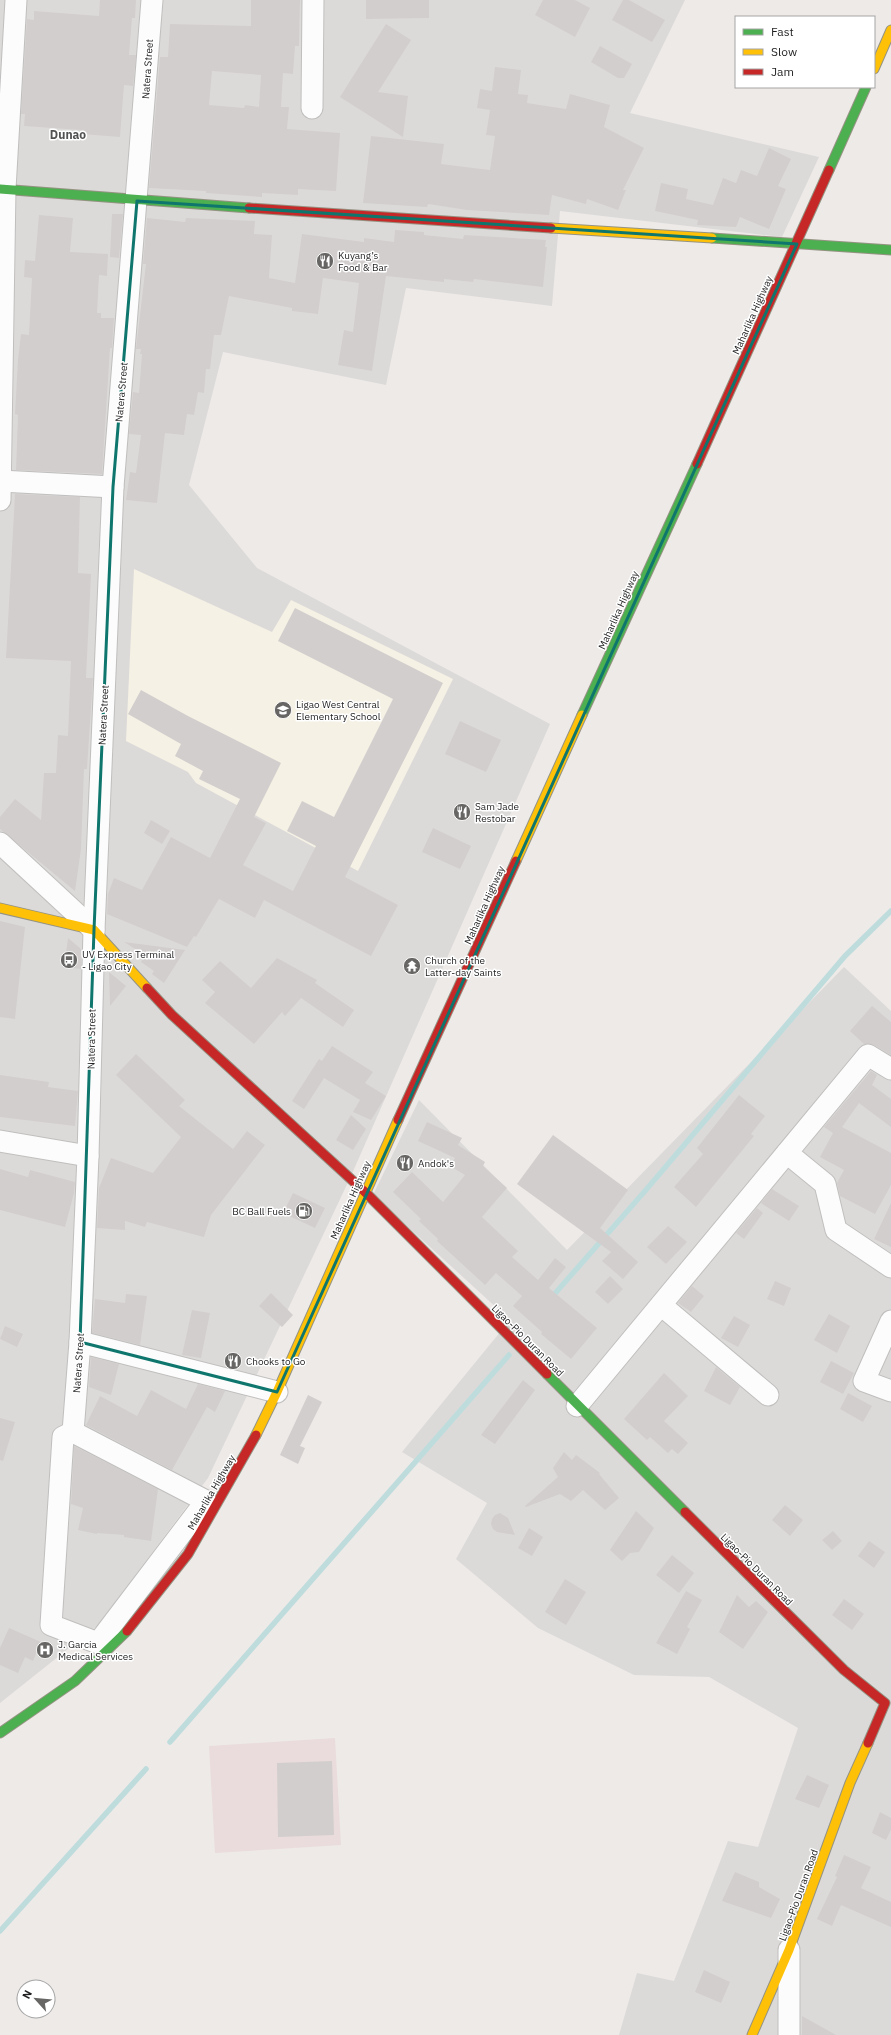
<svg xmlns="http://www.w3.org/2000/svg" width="891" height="2035" viewBox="0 0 891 2035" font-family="'IBM Plex Sans',sans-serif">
<rect width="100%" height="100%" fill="#edeae8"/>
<g fill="#dcdad9">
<path d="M0,0H685L630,113L819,157L782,237L560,211L552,306L406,288L386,385L223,352L189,485L257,568L550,724L351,1176L208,1478L98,1625L0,1703Z"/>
<path d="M844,967L891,1011V2035H619L637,1973L674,1981L728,1841L758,1847L798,1728L709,1677L634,1675L538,1628L456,1559L487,1503L402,1452L510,1320L373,1195L419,1100L567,1250Z"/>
</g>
<path fill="#eadcdc" d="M335,1738L341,1845L215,1853L209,1746Z"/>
<path fill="#f5f1e5" d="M134,569L272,632L291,600L453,679L358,871L196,783L188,772L126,741Z"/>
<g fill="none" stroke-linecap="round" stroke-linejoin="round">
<g stroke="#bfdcdd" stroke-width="5.5">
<path d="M551,1298L645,1191L845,956L891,911"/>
<path d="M170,1742L509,1355"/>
<path d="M0,1931L146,1769"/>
</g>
</g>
<g fill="#d2cecd" fill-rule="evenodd">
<path d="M100,0H136L135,18H132L129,55H136L133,86L124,85L120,137L81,134V130L24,126L25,114H21L27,19L34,20V11L99,16Z"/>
<path d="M251,0H300L299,46H295L293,74L283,73L281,107H289L287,129L340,133L336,191L298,189V195L262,193V197L206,193V191L149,188L160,57H168L170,24L251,26ZM212,71L261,75L259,107L245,105L244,108L209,105Z"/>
<path d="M366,0H429V18L366,19Z"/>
<path d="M543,0H575L590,8L575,37L535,15Z"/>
<path d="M623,0H629L665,20L652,42L612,20Z"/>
<path d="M386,24L411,40L378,92L408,96L403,137L340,97Z"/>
<path d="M600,46L632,64L624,78H618L591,62Z"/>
<path d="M495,67L521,70L518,94L528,95L527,103L566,109L570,94L610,105L604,127L644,148L623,190H626L618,210L587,199L586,204L552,195L549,215L467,210L428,204L427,207L363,203L371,136L444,144L441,164L490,170L495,136L486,135L490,110L477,108L480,89L492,91Z"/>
<path d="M769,148L791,159L778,186L786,189L769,229L740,217L736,227L697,225L698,220L655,211L661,183L688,189L686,199L713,205L723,178L736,183L741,170L757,176Z"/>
<path d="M112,214H123L119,258L110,257Z"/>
<path d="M39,215L73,218L70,252L108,254L107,276L99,275L97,313H101V318H114L112,348H110L102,474L16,470L18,415L15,414L18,360L21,334L29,335L32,278L24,277L25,260L35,261Z"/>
<path d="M147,218L185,222L186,218L255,221L254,234L272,235L269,278L295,283L302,234L364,242V238L394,242L395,230L424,232V235L463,239L464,235L546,240L545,247H547L543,287L474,279L473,282L444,279V282L386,276L372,371L338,365L344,330L353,332L359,283L323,278L318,314L292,311V308L229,296L221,335H214L210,369H206L204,393L198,392L194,415L187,414L184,435L165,433L157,503L126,500L130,472L136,473L141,435L129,434L133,392L139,393L142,354H140L141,349H136L146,264H143Z"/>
<path d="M15,494L80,497L78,573L91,574L86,678H93L87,769H84L81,849L75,891L0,829V817L15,799L41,820L44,773H56L58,735L68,736L71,661L6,658Z"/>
<path d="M295,608L443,683L345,877L398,905L371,956L264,900L255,918L219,899L196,937L194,936L187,947L107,914L108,894L114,878L142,890L171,837L210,858L240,799L199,779L203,771L175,756L181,744L128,714L141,690L188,716L281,763L254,817L266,823L243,865L293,891L316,846L287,831L302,801L334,817L393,699L278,641Z"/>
<path d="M460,721L501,740L486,772L445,754Z"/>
<path d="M151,820L170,831L162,844L144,833Z"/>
<path d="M433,828L471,846L460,869L422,852Z"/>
<path d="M0,921L25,927L15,1019L0,1017Z"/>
<path d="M68,938L81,949V969L64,967Z"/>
<path d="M124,942L185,950L164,983L152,974L154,971L141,962L145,955Z"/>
<path d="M277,958L317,980L315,983L354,1010L343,1027L301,998L285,1016L282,1012L254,1044L205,1003L215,992L202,980L220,961L251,988Z"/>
<path d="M109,972L126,986L110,1006Z"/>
<path d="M872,1006L891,1022V1055L874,1045L864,1044L850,1031Z"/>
<path d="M332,1046L373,1072L365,1083L386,1096L371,1120L353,1112L360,1100L324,1078L304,1109L292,1101L319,1059L322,1061Z"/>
<path d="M136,1054L185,1100L179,1106L233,1149L247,1131L265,1145L211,1215L204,1237L147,1222L145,1227L125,1221V1230L97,1228L99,1188L111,1158L153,1173L181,1137L116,1075Z"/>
<path d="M871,1071L877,1075L872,1085L891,1099V1127L859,1103L842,1127L891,1153V1185L875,1214L840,1196L837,1183L844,1170L820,1157L833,1133L824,1127Z"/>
<path d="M0,1075L49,1082L48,1087L78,1091L75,1126L0,1117Z"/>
<path d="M739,1095L765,1116L751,1134L754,1136L696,1207L674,1187L703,1154L697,1148Z"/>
<path d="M351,1115L366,1129L353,1150L336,1140Z"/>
<path d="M427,1122L462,1138L458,1145L485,1162L483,1166L507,1188L482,1217L518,1251L512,1257L538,1280L555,1258L566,1267L549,1288L597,1328L571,1359L541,1334L542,1332L513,1306L522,1296L496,1273L485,1285L437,1241L438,1239L419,1221L421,1219L393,1192L412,1172L443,1202L465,1175L450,1166L455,1158L418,1141Z"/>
<path d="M553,1135L628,1190L600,1228L638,1262L623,1279L602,1261L611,1252L517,1184Z"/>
<path d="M0,1169L28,1177L30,1170L75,1182L74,1193L65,1227L0,1210Z"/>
<path d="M772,1189L799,1206L789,1221L761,1203Z"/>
<path d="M293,1193L325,1208L315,1228L283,1213Z"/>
<path d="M891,1203V1247L874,1239Z"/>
<path d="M757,1208L763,1213L744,1239L736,1233Z"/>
<path d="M668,1226L687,1242L666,1264L647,1247Z"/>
<path d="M610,1276L623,1289L608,1304L595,1292Z"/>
<path d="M775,1281L791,1288L784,1306L767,1299Z"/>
<path d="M692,1286L704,1296L691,1312L678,1303Z"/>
<path d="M271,1293L293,1315L282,1327L259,1306Z"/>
<path d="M126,1294L147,1296L140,1345L92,1333L95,1299L125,1303Z"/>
<path d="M192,1310L210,1313L201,1358L182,1355Z"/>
<path d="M829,1314L850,1326L837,1353L814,1340Z"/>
<path d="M734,1316L750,1325L738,1347L721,1338Z"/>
<path d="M5,1326L23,1334L17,1347L0,1339Z"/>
<path d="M91,1357L119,1364L111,1395L89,1387Z"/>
<path d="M831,1361L854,1373L843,1394L820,1382Z"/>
<path d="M716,1367L740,1387L730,1405L704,1391Z"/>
<path d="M664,1373L688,1396L664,1421L688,1443L678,1454L672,1449L668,1453L650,1437L647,1440L624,1419Z"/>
<path d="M523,1380L535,1390L495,1444L481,1435Z"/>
<path d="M198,1384L225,1391L215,1412L207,1407L172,1470L86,1425L100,1396L137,1416L151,1390L186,1409Z"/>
<path d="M848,1393L872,1406L863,1422L840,1409Z"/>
<path d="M308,1395L322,1402L300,1446L305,1448L298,1464L280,1455Z"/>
<path d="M0,1418L15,1422L3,1461L0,1460Z"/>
<path d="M74,1446L158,1489L151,1541L124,1537V1535L97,1533V1534L78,1530L83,1508L71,1504Z"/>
<path d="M564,1452L572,1460L576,1455L600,1473L599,1474L619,1498L605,1510L583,1490L571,1501L560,1494L526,1507L525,1506L558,1477L553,1468Z"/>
<path d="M785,1505L803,1520L790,1536L772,1520Z"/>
<path d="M636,1511L654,1528L639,1552L630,1553L622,1561L610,1550Z"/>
<path d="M500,1513L508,1518L515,1535L497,1532L493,1529L491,1524L492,1519L495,1515Z"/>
<path d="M529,1528L543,1537L532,1556L518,1548Z"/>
<path d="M833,1531L842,1541L832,1550L822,1540Z"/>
<path d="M869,1541L885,1552L874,1568L858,1556Z"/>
<path d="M672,1555L694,1573L679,1593L656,1575Z"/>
<path d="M565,1579L586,1592L566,1625L545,1612Z"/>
<path d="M686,1591L702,1600L687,1627L690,1629L677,1654L656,1643Z"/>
<path d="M737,1595L749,1607L756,1601L768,1612L743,1649L719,1632Z"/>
<path d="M844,1599L864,1614L852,1630L832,1615Z"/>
<path d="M9,1628L41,1642L33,1661L25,1657L18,1673L0,1665V1648Z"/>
<path d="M332,1761L334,1835L278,1837L277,1763Z"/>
<path d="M807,1775L829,1785L819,1808L795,1799Z"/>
<path d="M880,1812L891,1818V1830L886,1840L872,1833Z"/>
<path d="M844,1855L871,1867L861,1888L891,1902V1927L841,1905L832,1926L817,1919L837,1877L835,1876Z"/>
<path d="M735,1872L759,1882V1887L780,1899L771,1918L722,1901Z"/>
<path d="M704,1970L730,1982L721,2003L695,1992Z"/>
<path d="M802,2016L836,2035H802Z"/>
</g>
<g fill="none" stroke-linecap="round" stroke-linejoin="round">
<defs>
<g id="street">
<path d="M312,108L313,0"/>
<path d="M0,481L113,487"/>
<path d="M0,500L5,189L16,0"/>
<path d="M0,843L94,930"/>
<path d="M0,1141L88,1156"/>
<path d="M787,1153L825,1184L836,1230L891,1267"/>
<path d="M661,1305L768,1395"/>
<path d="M891,1321L864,1381L891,1391"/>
<path d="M80,1342L277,1392"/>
<path d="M577,1406L868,1055L891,1069"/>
<path d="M73,1432L80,1342L88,1156L94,930L113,487L152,0"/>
<path d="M73,1432L206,1501L98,1643L51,1625L63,1437Z"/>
<path d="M789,2035V1950"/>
</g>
<g id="fast">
<path d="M829,170L866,87"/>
<path d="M0,189L249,208"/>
<path d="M712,238L891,250"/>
<path d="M582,715L697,464"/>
<path d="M547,1374L685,1512"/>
<path d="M0,1733L75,1681L127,1631"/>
</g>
<g id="slow">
<path d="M874,69L891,30"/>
<path d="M551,228L712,238"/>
<path d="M516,861L582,715"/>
<path d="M0,908L94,930L147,988"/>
<path d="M256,1435L277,1392L398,1120"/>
<path d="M752,2035L789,1950L850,1783L868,1743"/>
</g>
<g id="jam">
<path d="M249,208L551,228"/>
<path d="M697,464L829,170"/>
<path d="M147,988L172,1015L365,1192"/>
<path d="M398,1120L516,861"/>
<path d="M365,1192L547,1374"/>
<path d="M685,1512L844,1670L885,1703L868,1743"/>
<path d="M127,1631L188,1554L256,1435"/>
</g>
</defs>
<use href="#street" stroke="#c0bfbe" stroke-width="23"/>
<use href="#fast" stroke="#959382" stroke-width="11"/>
<use href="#slow" stroke="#959382" stroke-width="11"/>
<use href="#jam" stroke="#959382" stroke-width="11"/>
<use href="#street" stroke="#fcfcfc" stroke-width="21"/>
<use href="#fast" stroke="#4caf50" stroke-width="9"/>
<use href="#slow" stroke="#ffc107" stroke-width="9"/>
<use href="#jam" stroke="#c62828" stroke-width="9"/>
</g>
<path fill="none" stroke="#0f766e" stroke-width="3" stroke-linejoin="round" d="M137,201L797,244L277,1392L80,1342L94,930L113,487Z"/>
<defs>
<symbol id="restaurant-disc" viewBox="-11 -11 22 22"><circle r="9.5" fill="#676665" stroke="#fff"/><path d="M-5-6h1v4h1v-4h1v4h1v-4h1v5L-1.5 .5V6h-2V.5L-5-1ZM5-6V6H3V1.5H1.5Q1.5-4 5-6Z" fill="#fff"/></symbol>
<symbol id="school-disc" viewBox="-11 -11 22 22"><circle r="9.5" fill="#676665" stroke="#fff"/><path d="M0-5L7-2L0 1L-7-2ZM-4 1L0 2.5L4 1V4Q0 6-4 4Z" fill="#fff"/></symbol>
<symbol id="bus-disc" viewBox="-11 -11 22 22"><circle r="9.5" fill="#676665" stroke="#fff"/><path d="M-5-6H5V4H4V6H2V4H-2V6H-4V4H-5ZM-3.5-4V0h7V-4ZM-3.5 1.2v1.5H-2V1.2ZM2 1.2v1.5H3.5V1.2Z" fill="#fff"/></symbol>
<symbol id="temple-disc" viewBox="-11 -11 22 22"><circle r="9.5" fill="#676665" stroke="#fff"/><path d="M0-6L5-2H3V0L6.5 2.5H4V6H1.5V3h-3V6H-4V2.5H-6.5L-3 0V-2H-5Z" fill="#fff"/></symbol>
<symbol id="fuel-disc" viewBox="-11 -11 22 22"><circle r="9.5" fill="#676665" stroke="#fff"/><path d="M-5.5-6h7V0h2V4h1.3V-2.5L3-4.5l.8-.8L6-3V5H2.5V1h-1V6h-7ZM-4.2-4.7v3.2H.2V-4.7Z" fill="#fff"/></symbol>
<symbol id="hospital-disc" viewBox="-11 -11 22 22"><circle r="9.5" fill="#676665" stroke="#fff"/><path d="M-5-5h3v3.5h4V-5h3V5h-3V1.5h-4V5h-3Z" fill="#fff"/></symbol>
</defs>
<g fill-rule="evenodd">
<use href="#restaurant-disc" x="315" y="251" width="20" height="20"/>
<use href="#school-disc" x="273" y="700" width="20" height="20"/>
<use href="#restaurant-disc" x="452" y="802" width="20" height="20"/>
<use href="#bus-disc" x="59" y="950" width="20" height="20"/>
<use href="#temple-disc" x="402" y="956" width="20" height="20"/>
<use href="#restaurant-disc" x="395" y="1153" width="20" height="20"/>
<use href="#fuel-disc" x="294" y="1201" width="20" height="20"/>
<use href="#restaurant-disc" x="223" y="1351" width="20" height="20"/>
<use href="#hospital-disc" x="35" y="1640" width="20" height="20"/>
</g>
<g text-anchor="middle" stroke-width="3" stroke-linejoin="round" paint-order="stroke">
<g font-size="10" fill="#1f1f1f" stroke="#fff">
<text transform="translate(147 69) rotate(-86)" y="4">Natera Street</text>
<text transform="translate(752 315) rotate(-66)" y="4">Maharlika Highway</text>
<text transform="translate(121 392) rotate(-85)" y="4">Natera Street</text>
<text transform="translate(618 610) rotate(-66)" y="4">Maharlika Highway</text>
<text transform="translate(103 715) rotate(-87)" y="4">Natera Street</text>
<text transform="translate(484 905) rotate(-66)" y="4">Maharlika Highway</text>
<text transform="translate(91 1039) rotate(-89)" y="4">Natera Street</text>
<text transform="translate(350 1200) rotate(-66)" y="4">Maharlika Highway</text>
<text transform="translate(528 1340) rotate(45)" y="4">Ligao-Pio Duran Road</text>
<text transform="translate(78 1363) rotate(-86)" y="4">Natera Street</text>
<text transform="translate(211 1492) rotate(-60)" y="4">Maharlika Highway</text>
<text transform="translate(757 1569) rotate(45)" y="4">Ligao-Pio Duran Road</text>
<text transform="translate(798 1895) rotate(-70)" y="4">Ligao-Pio Duran Road</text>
</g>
<g font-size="10" fill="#1f1f1f" stroke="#fff" text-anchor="start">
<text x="338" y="259">Kuyang’s<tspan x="338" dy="12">Food &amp; Bar</tspan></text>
<text x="296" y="708">Ligao West Central<tspan x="296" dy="12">Elementary School</tspan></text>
<text x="475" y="810">Sam Jade<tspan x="475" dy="12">Restobar</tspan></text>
<text x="82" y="958">UV Express Terminal<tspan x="82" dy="12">- Ligao City</tspan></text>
<text x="425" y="964">Church of the<tspan x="425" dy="12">Latter-day Saints</tspan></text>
<text x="418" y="1167">Andok's</text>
<text x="291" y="1215" text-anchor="end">BC Ball Fuels</text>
<text x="246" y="1365">Chooks to Go</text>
<text x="58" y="1648">J. Garcia<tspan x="58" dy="12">Medical Services</tspan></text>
</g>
<g font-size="12" font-weight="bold" fill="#525252" stroke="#fff">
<text x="68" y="139">Dunao</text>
</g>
</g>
<rect x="735" y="16" width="140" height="72" fill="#ffffff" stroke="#a5a5a5"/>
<rect x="743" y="29" width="20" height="6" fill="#4caf50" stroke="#a5a5a5"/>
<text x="771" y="36" font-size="12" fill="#1f1f1f">Fast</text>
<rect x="743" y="49" width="20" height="6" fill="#ffc107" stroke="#a5a5a5"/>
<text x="771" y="56" font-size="12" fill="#1f1f1f">Slow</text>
<rect x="743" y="69" width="20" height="6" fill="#c62828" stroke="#a5a5a5"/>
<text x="771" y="76" font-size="12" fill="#1f1f1f">Jam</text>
<g transform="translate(36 1999) rotate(297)"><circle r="19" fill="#ffffff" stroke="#a5a5a5"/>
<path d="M0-3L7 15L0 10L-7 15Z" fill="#676665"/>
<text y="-6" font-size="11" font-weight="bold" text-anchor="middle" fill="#1f1f1f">N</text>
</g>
</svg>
